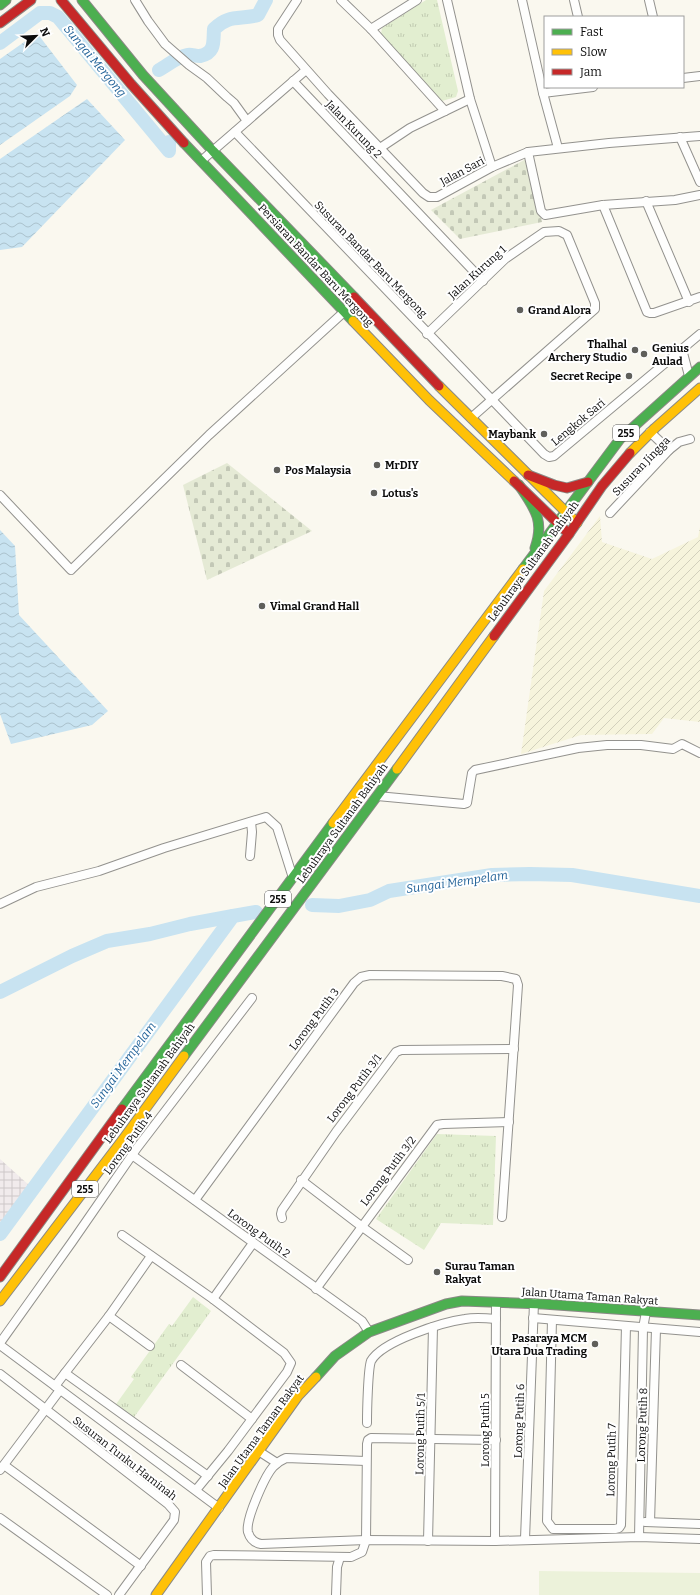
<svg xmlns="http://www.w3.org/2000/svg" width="700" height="1595" viewBox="0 0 700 1595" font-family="Bitter,serif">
<defs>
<pattern id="industrial-grid" width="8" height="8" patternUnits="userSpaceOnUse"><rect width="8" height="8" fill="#f1ebec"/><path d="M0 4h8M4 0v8" fill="none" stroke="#cdc8c9"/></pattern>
<pattern id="farmland-furrows" width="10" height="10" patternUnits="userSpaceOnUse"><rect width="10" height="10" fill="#f6f4dc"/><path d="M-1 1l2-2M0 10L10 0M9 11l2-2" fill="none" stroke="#d2d0bc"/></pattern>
<pattern id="cemetery-stones" width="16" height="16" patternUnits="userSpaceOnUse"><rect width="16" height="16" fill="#e5ead5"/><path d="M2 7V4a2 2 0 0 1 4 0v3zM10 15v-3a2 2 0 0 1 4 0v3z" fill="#c3c8b6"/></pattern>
<pattern id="park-tufts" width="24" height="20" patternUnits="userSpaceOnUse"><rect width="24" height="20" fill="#e2eed0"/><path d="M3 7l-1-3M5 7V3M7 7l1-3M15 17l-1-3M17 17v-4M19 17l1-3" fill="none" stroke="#c1cbb1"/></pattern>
<pattern id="water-waves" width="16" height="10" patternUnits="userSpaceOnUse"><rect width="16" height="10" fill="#c8e3f1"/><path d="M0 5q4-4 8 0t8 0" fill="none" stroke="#abc2cd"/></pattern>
</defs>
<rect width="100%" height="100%" fill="#faf8ef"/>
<path fill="url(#industrial-grid)" d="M0,1159L30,1186L0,1228Z"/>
<path fill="url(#farmland-furrows)" d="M600,516L602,542L652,559L698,537L700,527V722L664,718L652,734L581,735L521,754L544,591Z"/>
<g fill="url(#cemetery-stones)">
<path d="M526,159L542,222L460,239L431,210Z"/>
<path d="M227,463L312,531L207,580L183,485Z"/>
</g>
<g fill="url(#park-tufts)">
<path d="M426,0H437L458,91L456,97L442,101L381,34L382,28Z"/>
<path d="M437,1134L496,1136L493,1225L441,1223L424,1250L376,1219Z"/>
<path d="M193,1297L211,1311L132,1420L114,1407L134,1379L131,1377L169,1324L172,1326Z"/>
</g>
<path fill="#ecf2da" d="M539,1571L700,1573V1595H486H539Z"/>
<g fill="url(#water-waves)">
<path d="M37,33L77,85L70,96L0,145V59Z"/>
<path d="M87,99L125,140L22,247L0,250V159Z"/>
<path d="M0,530L15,546L19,615L108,711L92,725L11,744L0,714Z"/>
</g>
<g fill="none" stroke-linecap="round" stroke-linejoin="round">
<g stroke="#c8e3f1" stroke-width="14">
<path d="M0,43L40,13H50L58,17L169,151V142"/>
<path d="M159,70C168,65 177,57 187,55C191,54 195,56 200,56C216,53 213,41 214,29C229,14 240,20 258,15L266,0"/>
<path d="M312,905L339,906L370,900L389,891L492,875L530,874L572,875L700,896"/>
<path d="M0,992L72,956L107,941L150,934L190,924L233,916"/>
<path d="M0,1234L233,916L256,912"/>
</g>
<defs>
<g id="street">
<path d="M135,0L148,21L165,44L189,65L207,78L227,97L234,103L247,121"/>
<path d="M297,0L278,29V35L280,40L328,94L423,193L429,197H437L492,167L528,152L609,143L700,136"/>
<path d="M341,0L371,29L445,111"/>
<path d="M447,0L470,99L492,167"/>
<path d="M522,0L543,93L558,148"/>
<path d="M574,0L578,17"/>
<path d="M649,0L653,17"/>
<path d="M371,29L417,0"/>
<path d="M683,78L700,76"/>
<path d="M293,81L483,281"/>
<path d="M543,93L593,87"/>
<path d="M235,132L544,454L549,457L554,456L700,334"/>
<path d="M680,137L700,182"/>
<path d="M380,148L410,128L470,99"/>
<path d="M528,152L541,211L545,215L603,205L675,200L700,195"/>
<path d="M201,161L306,70"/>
<path d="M646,201L689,302"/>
<path d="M603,205L647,312L650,313H654L700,297"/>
<path d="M427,334L505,259L544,232L559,231L567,235L595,303V309L471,418"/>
<path d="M682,349L689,376"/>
<path d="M650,432L669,450"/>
<path d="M0,495L71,570L209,435L356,301"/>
<path d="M610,513L669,450L679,442L690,439"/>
<path d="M377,796L464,804L467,803L472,773L475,770L578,748L607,745H641L673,749L682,744L700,753"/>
<path d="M250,856L252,832L251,822"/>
<path d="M0,904L36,887L99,871L164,848L266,817L277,827L293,878"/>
<path d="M132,1155L362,1321L369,1332"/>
<path d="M301,1180L361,1226L408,1260"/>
<path d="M195,1200L354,983L361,977L370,975L502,976L516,979L518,985L502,1217"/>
<path d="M282,1218L281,1214L282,1210L336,1132L396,1052L401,1050L514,1049"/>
<path d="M122,1235L213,1299L284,1353L291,1363L287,1372L228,1451L196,1490"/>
<path d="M316,1289L437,1125L443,1124L509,1122"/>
<path d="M213,1299L253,1243"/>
<path d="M109,1316L150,1346"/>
<path d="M533,1318L700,1332"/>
<path d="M552,1320L547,1521L553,1529H615L619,1528L621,1525L626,1326"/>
<path d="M0,1343L72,1242L137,1148L252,998"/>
<path d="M0,1345L219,1508"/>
<path d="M181,1365L252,1419"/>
<path d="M65,1373L208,1476"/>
<path d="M0,1374L168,1504L175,1512L174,1520L119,1595"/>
<path d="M55,1386L109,1316L151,1256"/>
<path d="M367,1423C367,1411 368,1369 371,1361C382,1341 443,1322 465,1319C475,1317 486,1318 496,1319"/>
<path d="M260,1452L277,1463"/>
<path d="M366,1461L286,1458C281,1460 277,1463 273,1467C265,1476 245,1520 248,1532C250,1539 255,1543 261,1544L366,1540L495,1541L639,1537L700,1539"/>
<path d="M4,1465L141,1566"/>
<path d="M0,1470L60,1390"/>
<path d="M0,1518L107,1595"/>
<path d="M645,1522L700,1524"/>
<path d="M650,1522L656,1329"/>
<path d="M639,1537L643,1328L646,1312"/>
<path d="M525,1539L534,1303"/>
<path d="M428,1541L433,1327"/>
<path d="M495,1541L496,1302"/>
<path d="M207,1595L206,1562L210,1556L214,1555L351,1557L362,1552L366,1540L367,1444L368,1440L371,1438L496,1440"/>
<path d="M336,1595L337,1567L340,1557"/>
</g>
<g id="fast">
<path d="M82,0L143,75L213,151L354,297"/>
<path d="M0,5L6,0"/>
<path d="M184,143L353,321"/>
<path d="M519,485C534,508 545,520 535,548"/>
<path d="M523,569L620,439L700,367"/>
<path d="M184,1056L397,769"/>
<path d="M122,1109L333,823"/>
<path d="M316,1377L335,1356L369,1332L446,1304L462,1301L543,1304L700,1315"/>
</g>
<g id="slow">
<path d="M353,321L429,400L514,481"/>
<path d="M439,386L577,523"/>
<path d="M630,453L655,428L700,388"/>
<path d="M397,769L494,636"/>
<path d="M333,823L523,569"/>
<path d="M0,1301L124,1138L184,1056"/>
<path d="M156,1595L298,1396L316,1377"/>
</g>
<g id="jam">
<path d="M61,0L131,84L184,143"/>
<path d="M0,23L31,0"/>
<path d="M354,297L439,386"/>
<path d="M528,475L554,485L567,488L588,482"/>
<path d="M514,481L569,534"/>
<path d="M494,636L569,534L602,486L630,453"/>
<path d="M0,1277L122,1109"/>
</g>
</defs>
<use href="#street" stroke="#93928e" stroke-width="10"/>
<use href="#fast" stroke="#8a8985" stroke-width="11"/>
<use href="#slow" stroke="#8a8985" stroke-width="11"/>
<use href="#jam" stroke="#8a8985" stroke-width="11"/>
<use href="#street" stroke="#fefefd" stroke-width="8"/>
<use href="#fast" stroke="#4caf50" stroke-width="9"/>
<use href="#slow" stroke="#ffc107" stroke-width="9"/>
<use href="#jam" stroke="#c62828" stroke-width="9"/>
</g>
<g fill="#5f5f5b" stroke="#fff" stroke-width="1.5">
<circle cx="520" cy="310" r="4"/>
<circle cx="635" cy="350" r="4"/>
<circle cx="644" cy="354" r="4"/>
<circle cx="629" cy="376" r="4"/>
<circle cx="544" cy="434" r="4"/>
<circle cx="377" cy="465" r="4"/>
<circle cx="277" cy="470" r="4"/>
<circle cx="374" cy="493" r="4"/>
<circle cx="262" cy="606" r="4"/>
<circle cx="437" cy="1272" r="4"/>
<circle cx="595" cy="1344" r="4"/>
</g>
<g text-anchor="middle" stroke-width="4" stroke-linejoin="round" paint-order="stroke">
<g fill="#fff" stroke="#555" stroke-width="1">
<rect x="613" y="425" width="26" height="16" rx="3"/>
<rect x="265" y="891" width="26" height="16" rx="3"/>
<rect x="72" y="1181" width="26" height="16" rx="3"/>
</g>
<g font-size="10" font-weight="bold" fill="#0c0c0c">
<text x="626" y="437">255</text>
<text x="278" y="903">255</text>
<text x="85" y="1193">255</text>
</g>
<g font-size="11" fill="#0c0c0c" stroke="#fff">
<text transform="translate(354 129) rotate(46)" y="4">Jalan Kurung 2</text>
<text transform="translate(462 171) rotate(-28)" y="4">Jalan Sari</text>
<text transform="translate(371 259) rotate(46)" y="4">Susuran Bandar Baru Mergong</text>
<text transform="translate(316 265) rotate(47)" y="4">Persiaran Bandar Baru Mergong</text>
<text transform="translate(477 272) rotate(-42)" y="4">Jalan Kurung 1</text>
<text transform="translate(578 422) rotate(-40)" y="4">Lengkok Sari</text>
<text transform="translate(641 466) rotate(-46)" y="4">Susuran Jingga</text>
<text transform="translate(533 561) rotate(-54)" y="4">Lebuhraya Sultanah Bahiyah</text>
<text transform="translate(342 823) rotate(-54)" y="4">Lebuhraya Sultanah Bahiyah</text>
<text transform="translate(314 1019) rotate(-53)" y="4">Lorong Putih 3</text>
<text transform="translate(149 1083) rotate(-54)" y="4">Lebuhraya Sultanah Bahiyah</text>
<text transform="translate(354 1088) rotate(-53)" y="4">Lorong Putih 3/1</text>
<text transform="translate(128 1143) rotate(-54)" y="4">Lorong Putih 4</text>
<text transform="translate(388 1171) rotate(-53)" y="4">Lorong Putih 3/2</text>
<text transform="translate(259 1233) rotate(36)" y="4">Lorong Putih 2</text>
<text transform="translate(590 1296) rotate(4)" y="4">Jalan Utama Taman Rakyat</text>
<text transform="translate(519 1421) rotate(-88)" y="4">Lorong Putih 6</text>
<text transform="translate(642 1425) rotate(-88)" y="4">Lorong Putih 8</text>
<text transform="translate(485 1430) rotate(-90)" y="4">Lorong Putih 5</text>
<text transform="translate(261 1431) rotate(-54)" y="4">Jalan Utama Taman Rakyat</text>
<text transform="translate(420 1434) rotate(-89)" y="4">Lorong Putih 5/1</text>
<text transform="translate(125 1458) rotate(38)" y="4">Susuran Tunku Haminah</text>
<text transform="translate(611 1460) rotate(-89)" y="4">Lorong Putih 7</text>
</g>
<g font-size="11" font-weight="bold" fill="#0c0c0c" stroke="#fff" text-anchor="start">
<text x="528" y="314">Grand Alora</text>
<text x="627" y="348" text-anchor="end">Thalhal<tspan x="627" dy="13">Archery Studio</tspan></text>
<text x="652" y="352">Genius<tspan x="652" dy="13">Aulad</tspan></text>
<text x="621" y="380" text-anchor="end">Secret Recipe</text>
<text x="536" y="438" text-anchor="end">Maybank</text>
<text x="385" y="469">MrDIY</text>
<text x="285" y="474">Pos Malaysia</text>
<text x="382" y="497">Lotus's</text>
<text x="270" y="610">Vimal Grand Hall</text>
<text x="445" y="1270">Surau Taman<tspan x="445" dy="13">Rakyat</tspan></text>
<text x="587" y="1342" text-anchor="end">Pasaraya MCM<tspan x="587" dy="13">Utara Dua Trading</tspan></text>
</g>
<g font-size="12" font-style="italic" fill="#1d5f96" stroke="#fff">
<text transform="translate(95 61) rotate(50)" y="4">Sungai Mergong</text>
<text transform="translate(457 882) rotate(-8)" y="4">Sungai Mempelam</text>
<text transform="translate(123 1065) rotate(-54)" y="4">Sungai Mempelam</text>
</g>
</g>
<rect x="544" y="16" width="140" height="72" fill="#ffffff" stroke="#9e9e9e"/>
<rect x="552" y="29" width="20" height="6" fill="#4caf50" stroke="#9e9e9e"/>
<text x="580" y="36" font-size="12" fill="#0c0c0c">Fast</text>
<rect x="552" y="49" width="20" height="6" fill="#ffc107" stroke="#9e9e9e"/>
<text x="580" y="56" font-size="12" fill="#0c0c0c">Slow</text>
<rect x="552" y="69" width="20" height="6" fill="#c62828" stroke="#9e9e9e"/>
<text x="580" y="76" font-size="12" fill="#0c0c0c">Jam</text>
<g transform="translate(36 36) rotate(66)" stroke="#ffffff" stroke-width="3" paint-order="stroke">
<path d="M0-3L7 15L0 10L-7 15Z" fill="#0c0c0c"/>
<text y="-6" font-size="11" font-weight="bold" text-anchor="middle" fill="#0c0c0c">N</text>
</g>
</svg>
